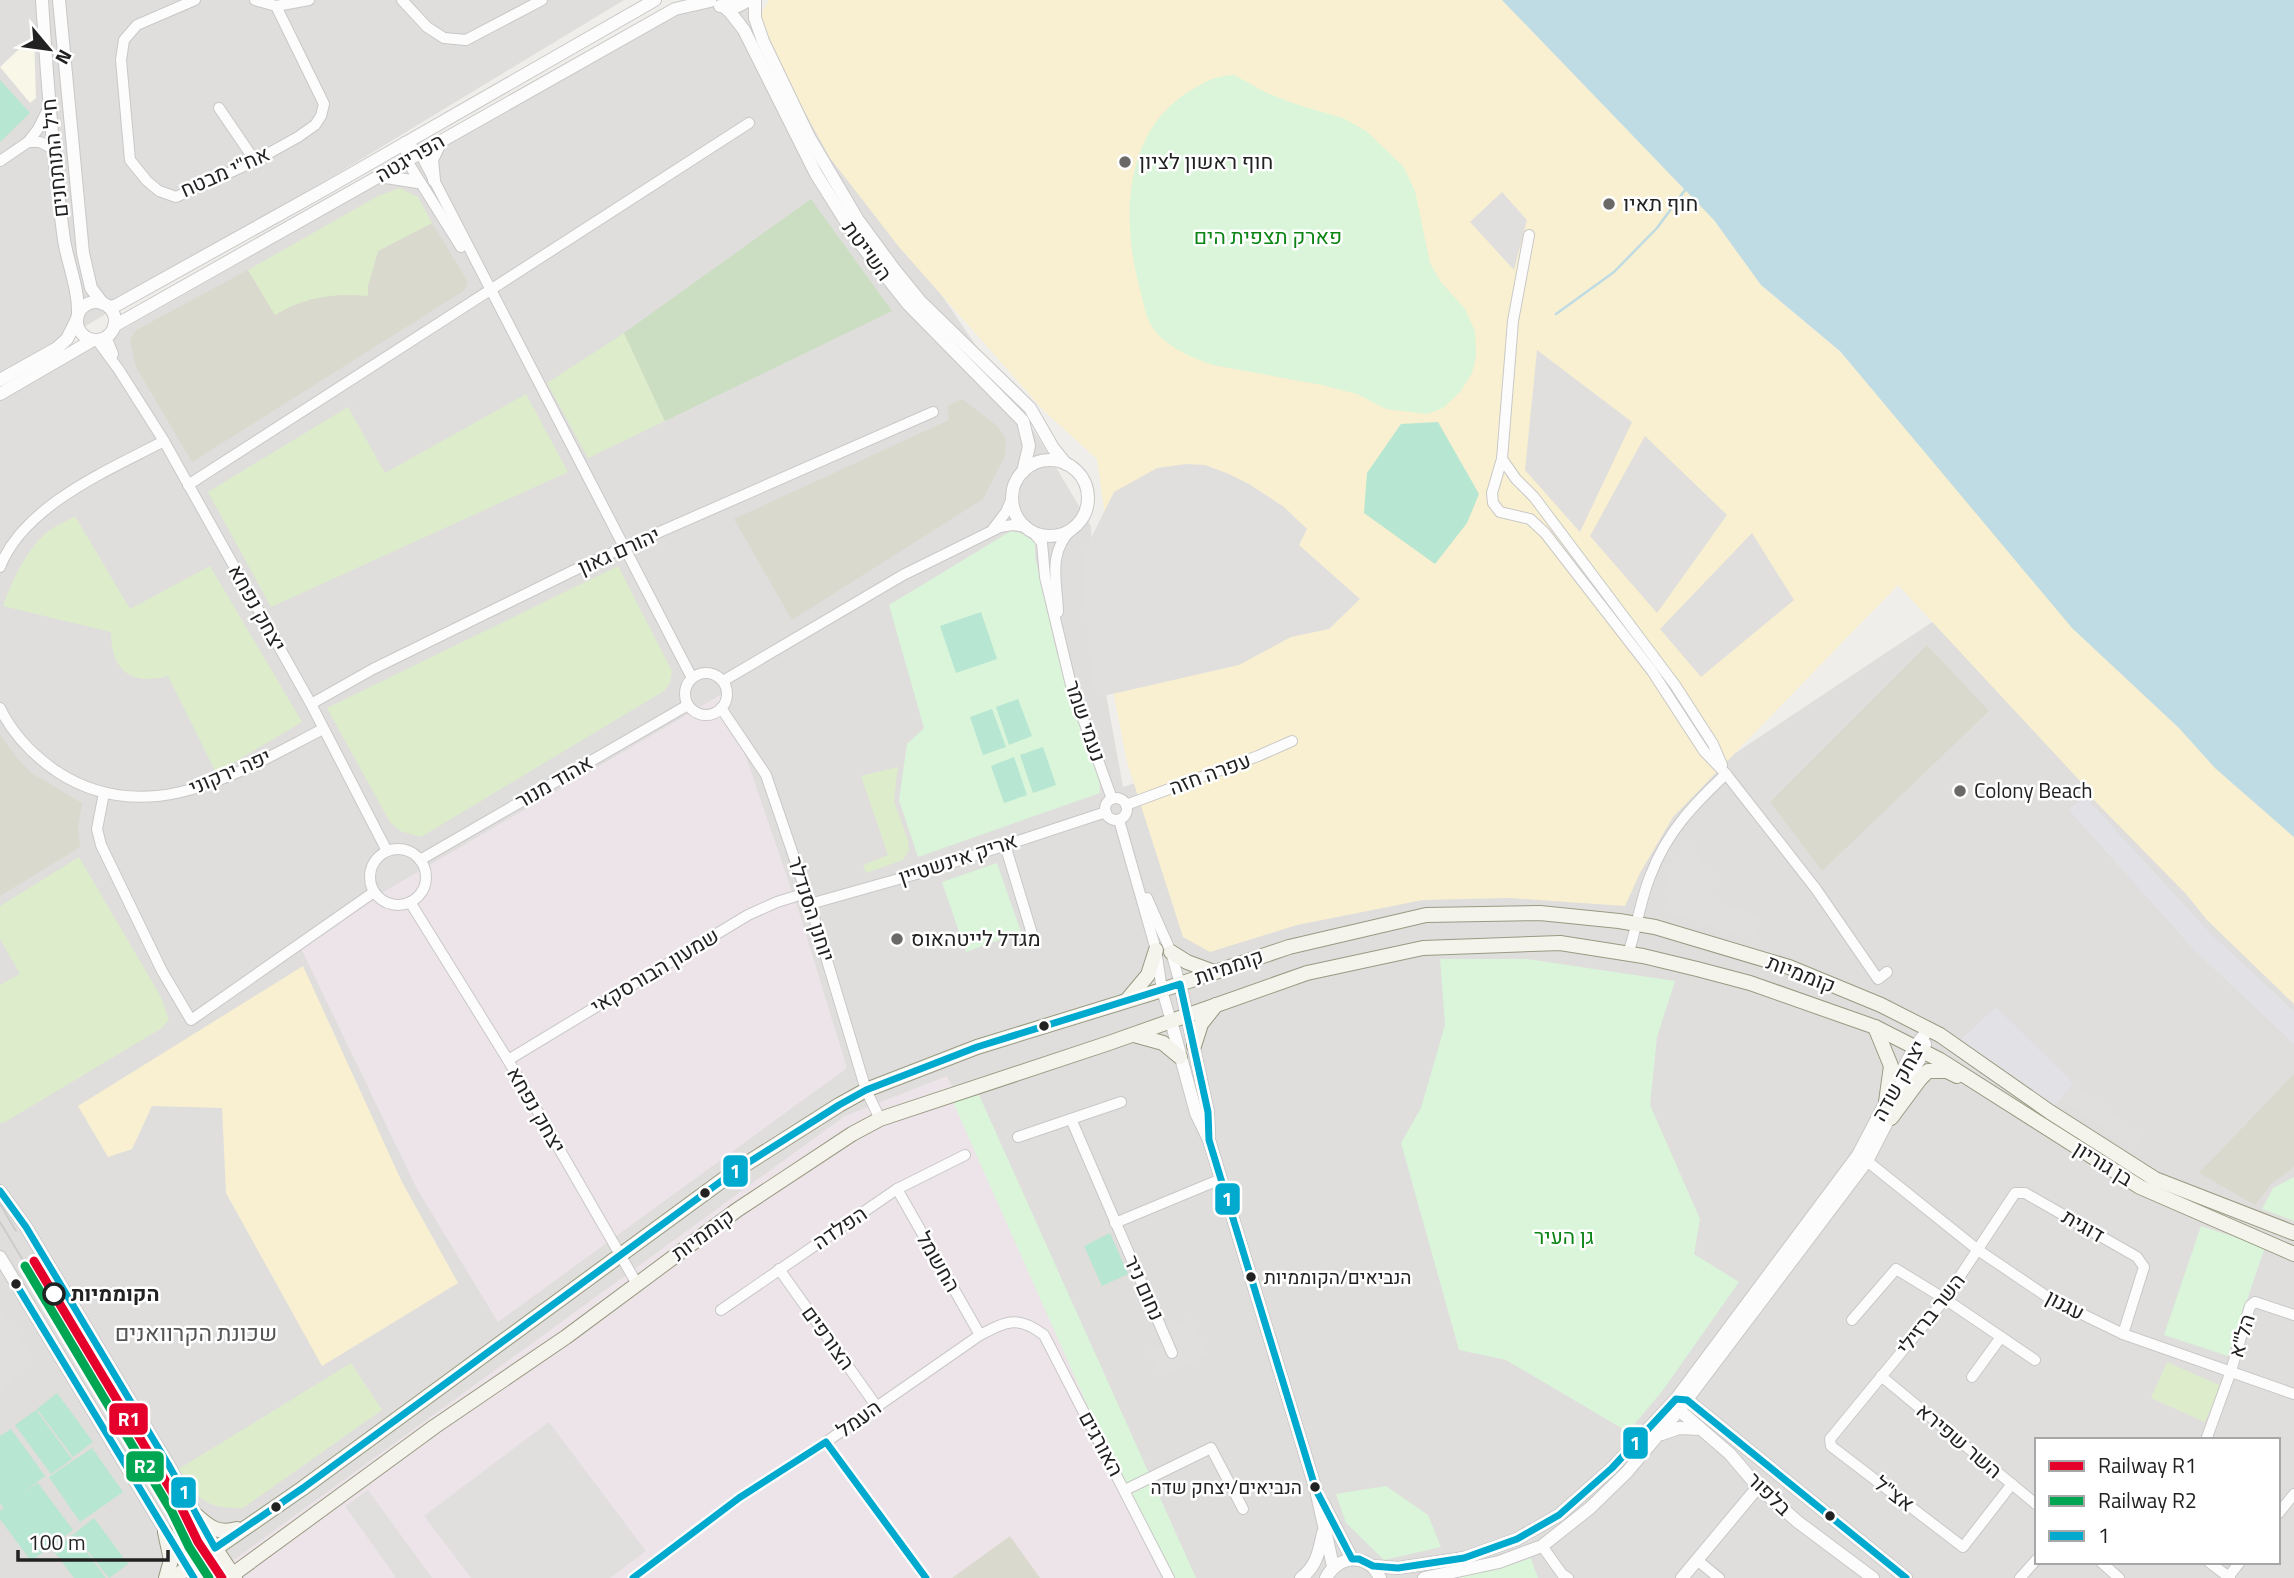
<svg xmlns="http://www.w3.org/2000/svg" width="2294" height="1578" viewBox="0 0 2294 1578" font-family="'Titillium Web',Heebo,sans-serif">
<rect width="100%" height="100%" fill="#f0eeeb"/>
<g fill="#dfdedc" fill-rule="evenodd">
<path d="M0,0H624L0,378Z"/>
<path d="M694,0H741L1036,434L1091,526L1096,639L1123,787L1295,729L1683,788L2018,565L2072,628L2215,768L2294,837V1578H0V399L321,217ZM2037,1440H2278V1562H2037Z"/>
</g>
<g fill="#ede4e9">
<path d="M724,693L800,915L847,1068L498,1322L417,1189L298,942Z"/>
<path d="M947,1076L1176,1578H226L220,1570L845,1116Z"/>
</g>
<path fill="#f8f7e8" d="M34,35L36,98L30,103L0,67Z"/>
<g fill="#d9d9cd">
<path d="M432,223L468,282L465,290L192,462L136,367L130,340L136,330L248,270L275,314L287,307L310,299L344,294L368,296V286L378,251Z"/>
<path d="M962,399L996,425L1006,438L1005,456L983,499L792,620L734,519L949,420L947,406Z"/>
<path d="M1927,645L1989,711L1822,871L1770,802Z"/>
<path d="M0,734L16,757L31,773L82,803L78,827L80,847L0,896Z"/>
<path d="M2294,1074V1166L2288,1172L2271,1184L2255,1205L2199,1173Z"/>
<path d="M1010,1536L1040,1578H952Z"/>
</g>
<g fill="#ddeccb">
<path d="M400,188L418,197L432,223L378,251L368,286V296C335,293 304,297 275,315L248,270L378,196Z"/>
<path d="M624,333L665,421L588,458L547,383Z"/>
<path d="M526,394L568,472L271,607L208,492L348,407L385,473Z"/>
<path d="M75,516L130,609L210,566L302,722L216,773L168,676C131,686 111,670 111,632L3,606C12,581 25,552 46,533C54,526 66,522 75,516Z"/>
<path d="M618,566L672,671L670,683L664,691L421,837L400,831L390,822L327,708Z"/>
<path d="M898,767L894,801L908,841L909,850L903,860L866,873L863,865L888,855L861,776Z"/>
<path d="M79,857L161,997L169,1020L162,1028L5,1122L0,1123V985L20,974L0,939V906Z"/>
<path d="M2167,1362L2221,1386L2205,1422L2151,1398Z"/>
<path d="M351,1363L382,1410L243,1508C204,1509 200,1499 177,1470Z"/>
</g>
<path fill="#cbdec1" d="M811,199L892,311L665,421L624,333Z"/>
<g fill="#f8f0d0">
<path d="M769,0H1502L1714,220L1761,285L1839,351L2129,681L2179,728L2215,768L2294,837V1004L2207,920L2187,895L2094,800L2081,782L1898,585L1673,817L1640,873L1625,906L1509,898L1423,900L1297,925L1210,952L1183,937L1127,762L1111,680L1106,524L1097,459L1044,411L899,247L830,158L796,96L758,18Z"/>
<path d="M303,966L402,1182L458,1283L322,1366L226,1193L222,1108L152,1106L132,1149L108,1157L78,1106Z"/>
</g>
<g fill="#daf5da">
<path d="M1234,75L1267,93L1298,105L1343,118L1366,131L1403,166L1415,191L1430,263L1441,282L1465,309L1475,331L1476,356L1472,373L1460,392L1443,408L1427,414L1386,409L1357,394L1322,385L1213,365C1191,358 1163,345 1151,325C1145,315 1143,300 1140,289C1121,221 1123,131 1190,91C1207,81 1214,76 1234,75Z"/>
<path d="M1011,531L1024,534L1035,543V557L1057,654L1099,777L1100,793L918,857L899,800L907,744L924,728L889,605Z"/>
<path d="M997,863L1021,932L966,952L942,882Z"/>
<path d="M1440,959H1527L1675,981L1657,1037L1650,1105L1700,1219L1694,1254L1739,1282L1663,1390L1628,1432L1506,1360L1459,1350L1401,1143L1421,1108L1445,1025Z"/>
<path d="M979,1095L1196,1578H1166L1125,1490L953,1102Z"/>
<path d="M2294,1177V1221L2262,1209L2273,1188Z"/>
<path d="M2201,1226L2265,1247L2228,1356L2164,1335Z"/>
<path d="M1386,1486L1428,1515L1441,1547L1384,1560L1346,1523L1336,1494Z"/>
<path d="M1530,1556L1538,1578H1442Z"/>
</g>
<g fill="#b7e6d2">
<path d="M0,80L30,113L0,142Z"/>
<path d="M1438,422L1479,494L1467,523L1435,564L1364,513L1367,473L1401,424Z"/>
<path d="M981,612L997,659L956,673L940,626Z"/>
<path d="M1018,699L1032,736L1009,745L996,707Z"/>
<path d="M992,709L1006,747L983,755L970,717Z"/>
<path d="M1043,747L1056,785L1033,793L1020,755Z"/>
<path d="M1014,757L1027,795L1004,803L991,766Z"/>
<path d="M1110,1233L1128,1274L1102,1286L1084,1246Z"/>
<path d="M57,1393L93,1442L73,1457L37,1409Z"/>
<path d="M36,1410L72,1459L51,1474L15,1425Z"/>
<path d="M11,1429L45,1476L24,1492L38,1483L73,1530L31,1561L0,1519V1511L4,1508L0,1503V1436Z"/>
<path d="M92,1448L123,1492L80,1522L49,1477Z"/>
<path d="M94,1518L128,1564L109,1578L74,1534Z"/>
<path d="M73,1534L106,1578H74L53,1550Z"/>
</g>
<g fill="#e0dfde">
<path d="M1502,192L1527,220L1514,270L1470,222Z"/>
<path d="M1537,350L1632,422L1580,532L1525,470Z"/>
<path d="M1645,436L1727,515L1657,613L1590,536Z"/>
<path d="M1186,464L1205,465L1229,474L1249,484L1284,507L1307,529L1299,545L1360,599L1329,629L1291,637L1239,665L1099,697L1092,681L1082,556L1114,492L1157,468Z"/>
<path d="M1752,533L1794,600L1701,677L1660,629Z"/>
<path d="M1688,843L1703,864L1715,876L1709,900L1761,916L1755,939L1674,914L1664,894L1673,861Z"/>
<path d="M2073,1083L2142,1136L2134,1147L2061,1100Z"/>
<path d="M0,1308L33,1357L0,1393Z"/>
<path d="M1191,1317L1208,1355L1161,1377L1149,1351L1162,1345L1157,1333Z"/>
<path d="M549,1422L646,1551L610,1578H471L424,1516Z"/>
<path d="M368,1490L432,1578H394L395,1576L345,1506Z"/>
</g>
<g fill="#e2e1e5">
<path d="M2086,798L2212,935L2294,1011V1044L2195,951L2068,809Z"/>
<path d="M1996,1007L2073,1083L2050,1112L1955,1045Z"/>
</g>
<path fill="#bfdbe3" d="M1502,0H2294V837L2215,768L2179,728L2072,628L1840,351L1761,285L1714,220Z"/>
<g fill="none" stroke-linecap="round" stroke-linejoin="round">
<path stroke="#bfdbe3" stroke-width="2.5" d="M1556,314L1614,272L1657,228L1685,190"/>
<defs>
<g id="minor">
<path d="M195,0L137,25L124,40L121,60L130,160L147,181L159,191L176,197L255,161L298,137L315,125L321,116L324,104L276,6"/>
<path d="M255,0L276,6L309,0"/>
<path d="M402,0L427,27L444,38L466,40L542,0"/>
<path d="M219,108L255,161"/>
<path d="M28,142H40L53,149"/>
<path d="M405,142L420,153L692,678"/>
<path d="M405,142L407,161L461,247"/>
<path d="M0,161L28,142L38,129L48,109"/>
<path d="M1529,235L1513,321L1502,459L1492,493L1493,503L1500,512L1530,519L1545,533L1652,671L1704,751L1726,774L1816,889L1878,979L1887,972"/>
<path d="M106,337L113,354"/>
<path d="M97,340L119,370L164,441L311,704L387,851"/>
<path d="M1502,459L1516,479L1534,497L1675,685L1713,744L1722,765"/>
<path d="M188,485L749,123"/>
<path d="M993,529L1006,512L1012,498"/>
<path d="M1033,532L1042,543L1045,577L1071,685L1112,799"/>
<path d="M0,567C24,505 109,470 164,441"/>
<path d="M1058,612C1057,581 1047,553 1072,529"/>
<circle cx="706" cy="694" r="21"/>
<path d="M723,681L903,575L1000,527L1013,525L1026,527"/>
<path d="M311,704L373,669L589,563L933,412"/>
<path d="M0,708C12,733 33,755 56,771C148,832 239,772 323,729"/>
<path d="M721,708L766,775L810,904L866,1090L880,1119"/>
<path d="M104,793L97,829L101,845L162,971L191,1020L374,892"/>
<circle cx="1116" cy="809" r="11"/>
<path d="M1126,805L1258,756L1292,741"/>
<path d="M1119,820L1156,950L1162,990L1171,1021"/>
<path d="M1005,845L1033,937"/>
<circle cx="398" cy="877" r="28"/>
<path d="M420,860L688,705"/>
<path d="M1147,898L1171,952L1180,984"/>
<path d="M410,902L508,1060L637,1284"/>
<path d="M810,904L927,871L1106,812"/>
<path d="M1628,954C1637,928 1640,900 1651,874C1667,832 1694,804 1726,774"/>
<path d="M508,1060L748,915L777,902L806,893"/>
<path d="M1071,1119L1172,1353"/>
<path d="M1018,1137L1121,1102"/>
<path d="M1867,1161L1978,1250L2049,1298L2123,1334L2294,1394"/>
<path d="M897,1189L980,1335"/>
<path d="M1115,1223L1221,1179"/>
<path d="M779,1269L877,1407"/>
<path d="M721,1310L897,1189L965,1155"/>
<path d="M1852,1320L1896,1269L1945,1299L2035,1360"/>
<path d="M1881,1376L2037,1505"/>
<path d="M1972,1377L2001,1337"/>
<path d="M2206,1440L2231,1371L2250,1306L2255,1302L2294,1315"/>
<path d="M826,1442L926,1578"/>
<path d="M2012,1484L1963,1547L1831,1446L1830,1439L1945,1299L2015,1193H2025L2137,1257L2144,1267L2123,1334"/>
<path d="M1125,1490L1211,1448L1243,1509"/>
<path d="M2278,1514L2294,1494"/>
<path d="M1542,1546L1562,1574L1568,1578"/>
<path d="M1697,1560L1719,1578"/>
<path d="M2101,1562L2119,1578"/>
<path d="M2209,1562L2230,1578"/>
<path d="M2229,1576L2240,1562"/>
<path d="M633,1578L739,1498L826,1442L980,1335C1007,1321 1018,1315 1044,1335L1169,1578"/>
<path d="M2020,1578L2037,1559"/>
</g>
<g id="tertiary">
<path d="M42,0C47,80 53,160 64,240C68,264 79,290 78,314"/>
<path d="M59,0L83,253L91,288L103,304"/>
<path d="M755,0V18L763,41L809,137L858,220L894,269L920,301L1030,408L1053,448L1066,464"/>
<path d="M720,6H738L749,0"/>
<path d="M723,6L730,12L744,30L816,174L858,241L908,304L1023,421L1029,446L1023,472"/>
<path d="M379,176L418,182"/>
<path d="M434,180L432,160L441,141"/>
<circle cx="96" cy="321" r="19"/>
<path d="M109,307L115,306L327,188L655,0"/>
<path d="M114,326L675,9L710,1"/>
<path d="M0,380L57,348L67,339L77,319"/>
<path d="M0,394L93,340"/>
<circle cx="1050" cy="498" r="38"/>
<path d="M1180,984L1208,1112L1209,1133"/>
<path d="M1171,1021L1196,1113L1209,1140L1316,1490L1333,1566"/>
<path d="M0,1191L26,1227L168,1464L215,1548"/>
<path d="M0,1257L187,1567"/>
<path d="M1680,1399L1687,1400L1906,1578"/>
<path d="M1677,1402L1679,1410L1730,1454L1758,1487L1798,1522L1873,1578"/>
<path d="M1662,1434L1679,1428L1700,1429"/>
<path d="M1323,1503L1352,1559"/>
<path d="M1373,1566L1398,1568L1464,1558L1517,1539L1559,1515L1612,1468L1676,1399L1858,1155L1914,1048L1929,1029"/>
<path d="M1301,1578C1317,1566 1319,1551 1323,1533"/>
<path d="M1326,1578C1338,1554 1369,1553 1380,1578"/>
<path d="M1424,1578L1499,1562L1542,1546L1590,1508L1627,1472L1679,1410L1867,1161L1923,1052L1925,1044"/>
<path d="M1682,1578L1758,1487"/>
</g>
<g id="secondary">
<path d="M1171,952L1187,962L1214,972"/>
<path d="M1127,1000L1148,975L1156,950"/>
<path d="M1875,1027L1891,1066L1886,1102"/>
<path d="M1134,1035L1163,1043L1180,1057"/>
<path d="M1194,1046L1201,1024L1216,1005"/>
<path d="M1891,1118L1920,1079L1928,1071H1947L1957,1076"/>
<path d="M197,1516C210,1528 219,1534 237,1529"/>
<path d="M165,1532L171,1560L166,1578"/>
<path d="M215,1548L235,1578"/>
<path d="M173,1578L303,1488L735,1171L839,1105L866,1090L977,1047L1162,990L1289,947L1426,915L1540,913L1619,921L1655,927L1789,967L1881,1005L1940,1035L2050,1112L2155,1179L2294,1233"/>
<path d="M228,1578L434,1427L566,1337L737,1210L852,1134L880,1119L1109,1043L1307,973L1423,948L1560,943L1643,956L1697,969L1750,983L1875,1027L1940,1060L2140,1187L2294,1254"/>
</g>
</defs>
<use href="#minor" stroke="#c9c8c7" stroke-width="12"/>
<use href="#tertiary" stroke="#c9c8c7" stroke-width="14"/>
<use href="#secondary" stroke="#999a82" stroke-width="16"/>
<use href="#minor" stroke="#fdfcfc" stroke-width="10"/>
<use href="#tertiary" stroke="#fdfcfc" stroke-width="12"/>
<use href="#secondary" stroke="#f4f4ed" stroke-width="14"/>
<g stroke="#ccc" stroke-width="2">
<path d="M0,1204L16,1231"/>
<path d="M0,1222L62,1325"/>
<path d="M92,1374L121,1405"/>
</g>
<defs>
<g id="bus-1">
<path d="M0,1191L26,1227L168,1464L215,1548L303,1488L735,1171L839,1105L866,1090L977,1047L1180,984L1208,1112L1209,1140L1316,1490L1352,1559H1359L1373,1566L1398,1568L1464,1558L1517,1539L1559,1515L1612,1468L1676,1399L1687,1400L1906,1578"/>
<path d="M16,1284L194,1578"/>
<path d="M633,1578L739,1498L826,1442L926,1578"/>
</g>
</defs>
<use href="#bus-1" stroke="#fff" stroke-width="12"/>
<use href="#bus-1" stroke="#00a9ce" stroke-width="7"/>
<defs>
<path id="rail-1" d="M34,1261L181,1507L198,1542L222,1578"/>
<path id="rail-2" d="M25,1266L172,1512L189,1547L209,1578"/>
</defs>
<use href="#rail-1" stroke="#fff" stroke-width="14"/>
<use href="#rail-2" stroke="#fff" stroke-width="14"/>
<use href="#rail-1" stroke="#e4002b" stroke-width="9"/>
<use href="#rail-2" stroke="#00a651" stroke-width="9"/>
</g>
<g fill="#6a6968" stroke="#fff" stroke-width="2.5">
<circle cx="1125" cy="162" r="7"/>
<circle cx="1609" cy="204" r="7"/>
<circle cx="1960" cy="791" r="7"/>
<circle cx="897" cy="939" r="7"/>
</g>
<g fill="#222" stroke="#fff" stroke-width="2.5">
<circle cx="1044" cy="1026" r="6"/>
<circle cx="705" cy="1193" r="6"/>
<circle cx="1251" cy="1277" r="6"/>
<circle cx="16" cy="1284" r="6"/>
<circle cx="1315" cy="1487" r="6"/>
<circle cx="276" cy="1507" r="6"/>
<circle cx="1830" cy="1516" r="6"/>
</g>
<circle fill="#fff" stroke="#222" stroke-width="3.5" cx="54" cy="1294" r="10"/>
<g text-anchor="middle" stroke-width="5" stroke-linejoin="round" paint-order="stroke">
<g font-size="19" fill="#222" stroke="#fff" text-anchor="start">
<text x="1264" y="1284">הנביאים/הקוממיות</text>
<text x="1302" y="1494" text-anchor="end">הנביאים/יצחק שדה</text>
</g>
<g font-size="21" fill="#222" stroke="#fff">
<text transform="translate(55 158) rotate(-96)" y="7">חיל התותחנים</text>
<text transform="translate(410 158) rotate(-30)" y="7">הפריגטה</text>
<text transform="translate(225 172) rotate(-24)" y="7">אח"י מבטח</text>
<text transform="translate(867 251) rotate(54)" y="7">השייטת</text>
<text transform="translate(619 551) rotate(-24)" y="7">יהורם גאון</text>
<text transform="translate(257 608) rotate(61)" y="7">יצחק נפחא</text>
<text transform="translate(1085 721) rotate(71)" y="7">נעמי שמר</text>
<text transform="translate(230 772) rotate(-23)" y="7">יפה ירקוני</text>
<text transform="translate(1210 774) rotate(-20)" y="7">עפרה חזה</text>
<text transform="translate(554 782) rotate(-30)" y="7">אהוד מנור</text>
<text transform="translate(958 859) rotate(-18)" y="7">אריק אינשטיין</text>
<text transform="translate(811 909) rotate(72)" y="7">יוחנן הסנדלר</text>
<text transform="translate(1229 967) rotate(-19)" y="7">קוממיות</text>
<text transform="translate(655 971) rotate(-31)" y="7">שמעון הבורסקאי</text>
<text transform="translate(1801 974) rotate(21)" y="7">קוממיות</text>
<text transform="translate(1899 1081) rotate(-61)" y="7">יצחק שדה</text>
<text transform="translate(536 1110) rotate(60)" y="7">יצחק נפחא</text>
<text transform="translate(2103 1164) rotate(32)" y="7">בן גוריון</text>
<text transform="translate(2083 1226) rotate(30)" y="7">דוגית</text>
<text transform="translate(840 1228) rotate(-34)" y="7">הפלדה</text>
<text transform="translate(703 1235) rotate(-36)" y="7">קוממיות</text>
<text transform="translate(938 1262) rotate(60)" y="7">החשמל</text>
<text transform="translate(1144 1288) rotate(66)" y="7">נחום ניר</text>
<text transform="translate(2065 1305) rotate(28)" y="7">עגנון</text>
<text transform="translate(1931 1314) rotate(-52)" y="7">השר ברזילי</text>
<text transform="translate(2242 1336) rotate(-73)" y="7">הל"א</text>
<text transform="translate(828 1338) rotate(54)" y="7">הצורפים</text>
<text transform="translate(859 1419) rotate(-35)" y="7">העמל</text>
<text transform="translate(1959 1441) rotate(40)" y="7">השר שפירא</text>
<text transform="translate(1101 1444) rotate(62)" y="7">האורגים</text>
<text transform="translate(1769 1494) rotate(44)" y="7">בלפור</text>
<text transform="translate(1894 1494) rotate(37)" y="7">אצ"ל</text>
</g>
<g font-size="21" fill="#222" stroke="#fff" text-anchor="start">
<text x="1139" y="169">חוף ראשון לציון</text>
<text x="1623" y="211">חוף תאיו</text>
<text x="1974" y="798">Colony Beach</text>
<text x="911" y="946">מגדל לייטהאוס</text>
</g>
<g font-size="21" fill="#0c8416" stroke="#fff">
<text x="1268" y="244">פארק תצפית הים</text>
<text x="1564" y="1244">גן העיר</text>
</g>
<g font-size="21" font-weight="bold" fill="#222" stroke="#fff" text-anchor="start">
<text x="71" y="1301">הקוממיות</text>
</g>
<g font-size="23" fill="#555" stroke="#fff">
<text x="196" y="1341">שכונת הקרוואנים</text>
</g>
</g>
<g stroke="#fff" stroke-width="2.5">
<rect x="722" y="1154" width="27" height="34" rx="7" fill="#00a9ce"/>
<rect x="1214" y="1182" width="27" height="34" rx="7" fill="#00a9ce"/>
<rect x="108" y="1402" width="41" height="34" rx="7" fill="#e4002b"/>
<rect x="1622" y="1426" width="27" height="34" rx="7" fill="#00a9ce"/>
<rect x="125" y="1450" width="40" height="33" rx="7" fill="#00a651"/>
<rect x="170" y="1476" width="27" height="33" rx="7" fill="#00a9ce"/>
</g>
<g font-size="19" text-anchor="middle" font-weight="bold" fill="#fff">
<text x="735" y="1178">1</text>
<text x="1227" y="1206">1</text>
<text x="129" y="1426">R1</text>
<text x="1635" y="1450">1</text>
<text x="145" y="1473">R2</text>
<text x="184" y="1499">1</text>
</g>
<rect x="2035" y="1438" width="245" height="126" fill="#ffffff" stroke="#a7a7a7" stroke-width="2"/>
<rect x="2049" y="1461" width="35" height="10" fill="#e4002b" stroke="#a7a7a7" stroke-width="2"/>
<text x="2098" y="1473" font-size="21" fill="#222222">Railway R1</text>
<rect x="2049" y="1496" width="35" height="10" fill="#00a651" stroke="#a7a7a7" stroke-width="2"/>
<text x="2098" y="1508" font-size="21" fill="#222222">Railway R2</text>
<rect x="2049" y="1531" width="35" height="10" fill="#00a9ce" stroke="#a7a7a7" stroke-width="2"/>
<text x="2098" y="1543" font-size="21" fill="#222222">1</text>
<g transform="translate(49 49) rotate(119)" stroke="#ffffff" stroke-width="5" paint-order="stroke">
<path d="M0-5L12 26L0 18L-12 26Z" fill="#222222"/>
<text y="-10" font-size="19" font-weight="bold" text-anchor="middle" fill="#222222">N</text>
</g>
<path d="M18 1550v10h150v-10" fill="none" stroke="#222222" stroke-width="3.5"/>
<text x="28" y="1550" font-size="21" fill="#222222" stroke="#ffffff" stroke-width="5" paint-order="stroke">100 m</text>
</svg>
